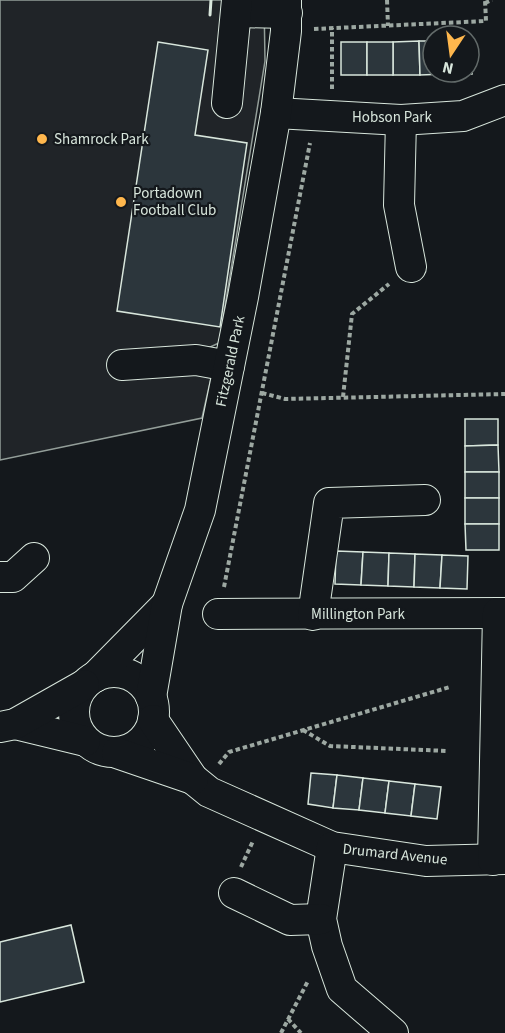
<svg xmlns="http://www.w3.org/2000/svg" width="505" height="1033" viewBox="0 0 505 1033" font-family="'Source Sans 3',sans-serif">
<rect width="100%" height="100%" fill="#14181c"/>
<path fill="#202428" stroke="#939e99" stroke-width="1.5" d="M0,0H264L265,61L219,343L199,352L194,369L211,378L202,418L0,460Z"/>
<g fill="#2c363c" stroke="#d8e6dc" stroke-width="1.5">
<path d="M419,41L420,75H393V42Z"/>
<path d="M419,41H433V72H446V74L420,75Z"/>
<path d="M469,41H472V74H446V72H469Z"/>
<path d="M158,42L208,50L195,135L247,143L220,327L117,311Z"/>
<rect x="341" y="42" width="26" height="33"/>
<rect x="367" y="42" width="26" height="33"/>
<path d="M465,419H498V445L465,446Z"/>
<path d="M498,445L499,472H465V446Z"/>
<rect x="465" y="472" width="34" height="26"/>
<rect x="465" y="498" width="34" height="26"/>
<path d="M465,524H499V550H466Z"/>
<path d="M336,551L363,552L361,585L335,584Z"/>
<path d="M363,552L389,553L388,586L361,585Z"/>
<path d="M389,553L415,554L414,587L388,586Z"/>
<path d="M415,554L442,555L440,588L414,587Z"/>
<path d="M442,555L468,556L467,589L440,588Z"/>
<path d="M311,773L337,775L333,808L308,804Z"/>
<path d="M337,775L363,778L359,810L333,808Z"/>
<path d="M363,778L389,781L385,813L359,810Z"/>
<path d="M389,781L415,784L411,816L385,813Z"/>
<path d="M415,784L441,787L437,819L411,816Z"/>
<path d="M71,925L84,982L0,1002V942Z"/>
</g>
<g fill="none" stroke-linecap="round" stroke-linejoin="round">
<defs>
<g id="minor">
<path d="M237,12L287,13"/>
<path d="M227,103L237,0"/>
<path d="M276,113L401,120L463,116L505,100"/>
<path d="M401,120L399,205L411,267"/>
<path d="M122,365L196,360L229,366"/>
<path d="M0,577H13L34,558"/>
<path d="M218,614L505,613"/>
<path d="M313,615L329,503L425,500"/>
<circle cx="114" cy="712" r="40"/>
<path d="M95,677L167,604"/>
<path d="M151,697L167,604L200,510L243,297L276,113L286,31V0"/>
<path d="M153,720L193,779L209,792L332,847L426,861L505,859"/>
<path d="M15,724L85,741"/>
<path d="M0,727L15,724L84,685"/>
<path d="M117,753L193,779"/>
<path d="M332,847L321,919L327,946L342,989L393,1033"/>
<path d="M493,860L498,613"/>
<path d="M234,893L290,920L321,919"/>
</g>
</defs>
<use href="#minor" stroke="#d8e6dc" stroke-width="32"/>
<g stroke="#9da8a2" stroke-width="4" stroke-dasharray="4.5 3" stroke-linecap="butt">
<path d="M387,0L388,26"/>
<path d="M485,3L492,0"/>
<path d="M314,29L486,21L485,0"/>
<path d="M332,89V28"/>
<path d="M262,393L285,399L505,394"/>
<path d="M343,397L352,314L389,284"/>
<path d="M224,587L310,143"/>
<path d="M303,730L330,746L447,751"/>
<path d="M219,764L229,752L450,687"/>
<path d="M241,867L253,841"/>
<path d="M288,1019L301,1033"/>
<path d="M281,1033L308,981"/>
</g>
<use href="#minor" stroke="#14181c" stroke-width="30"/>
<path stroke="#d8e6dc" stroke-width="3" d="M210,15L211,0"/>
</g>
<g fill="#ffb74d" stroke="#14181c" stroke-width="2">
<circle cx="42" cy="139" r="6"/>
<circle cx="121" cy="202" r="6"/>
</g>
<g text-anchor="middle" stroke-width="4.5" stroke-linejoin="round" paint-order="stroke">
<g font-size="15" fill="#d8e6dc" stroke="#14181c">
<text x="392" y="122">Hobson Park</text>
<text transform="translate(230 361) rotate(-78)" y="5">Fitzgerald Park</text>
<text x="358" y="619">Millington Park</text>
<text transform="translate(395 854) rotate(6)" y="5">Drumard Avenue</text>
</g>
<g font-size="15" fill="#d8e6dc" stroke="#14181c" text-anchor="start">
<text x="54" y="144">Shamrock Park</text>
<text x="133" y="198">Portadown<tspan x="133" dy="17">Football Club</tspan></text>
</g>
</g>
<g transform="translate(451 54) rotate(193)"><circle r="28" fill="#14181c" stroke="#626a69" stroke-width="1.5"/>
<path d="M0-4.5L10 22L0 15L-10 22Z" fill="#ffb74d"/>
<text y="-9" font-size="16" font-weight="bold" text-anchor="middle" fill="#d8e6dc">N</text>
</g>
</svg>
